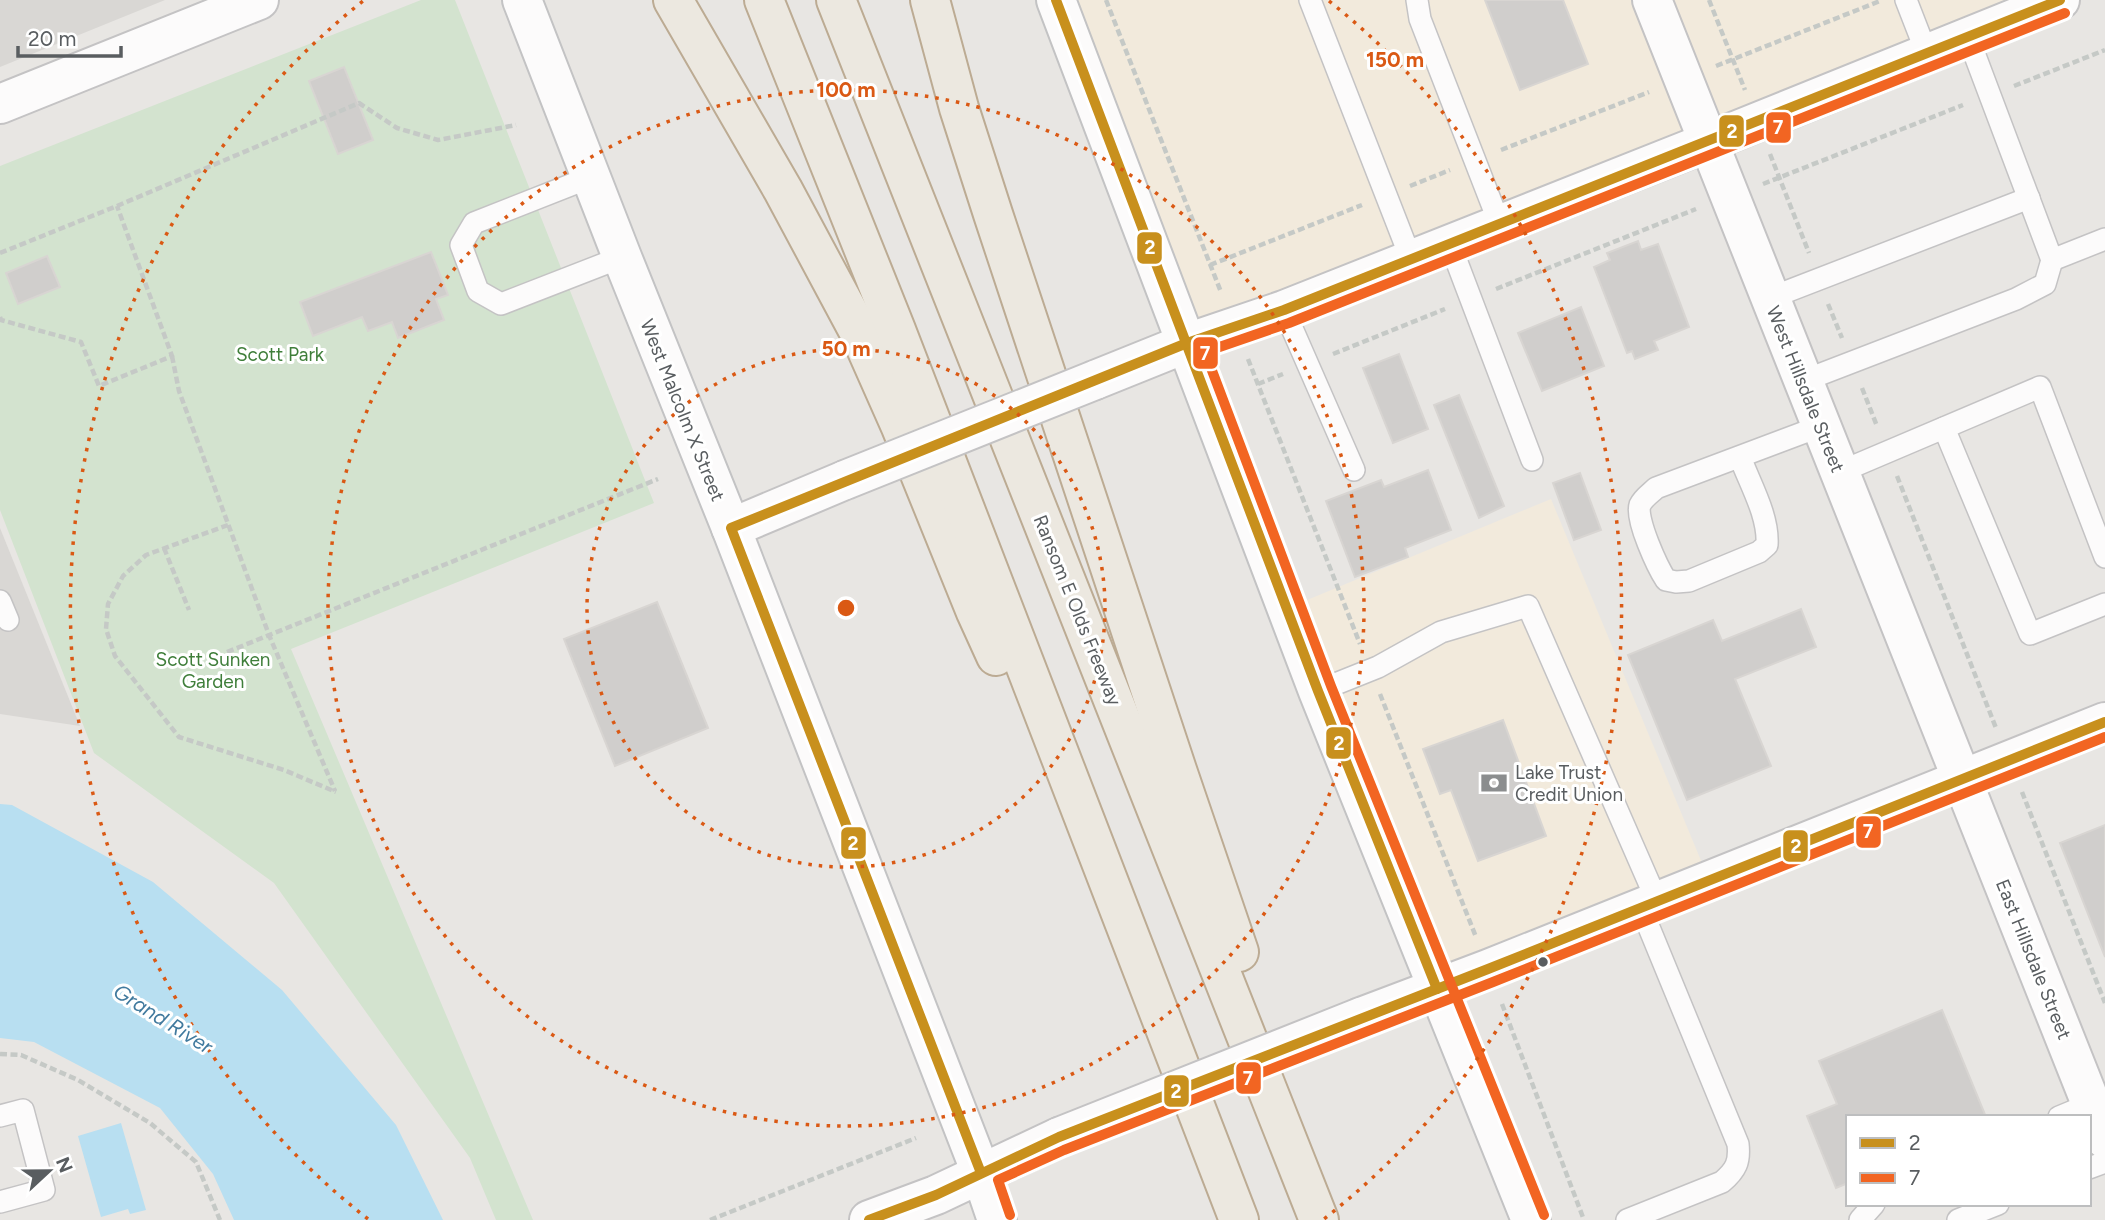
<svg xmlns="http://www.w3.org/2000/svg" width="2105" height="1220" viewBox="0 0 2105 1220" font-family="Figtree,sans-serif">
<rect width="100%" height="100%" fill="#e8e6e3"/>
<g fill="#f2eadc">
<path d="M1053,0H2053L1187,343Z"/>
<path d="M1551,499L1702,863L1448,963L1295,605Z"/>
</g>
<g fill="#d9d7d4">
<path d="M0,0H165L0,67Z"/>
<path d="M0,528L80,726L0,714Z"/>
</g>
<path fill="#d3e3cf" d="M421,0H455L654,503L291,649L533,1220H496L470,1158L274,883L94,753L0,510V166Z"/>
<g fill="#b8dff1">
<path d="M0,804L12,805L153,882L282,990L396,1125L443,1220H234L213,1174L160,1108L34,1042L0,1038Z"/>
<path d="M121,1123L146,1210L130,1214L128,1209L101,1217L78,1136Z"/>
</g>
<g fill="#d0cecc" stroke="#d8d5d2" stroke-width="2">
<path d="M1485,0H1563L1588,64L1520,90Z"/>
<path d="M344,67L373,140L338,154L309,81Z"/>
<path d="M1638,241L1641,250L1658,244L1689,327L1654,341L1658,350L1635,359L1632,351L1627,353L1594,267L1610,260L1607,253Z"/>
<path d="M431,252L448,295L436,299L444,320L398,338L392,322L368,331L362,317L313,336L300,302Z"/>
<path d="M47,256L60,287L18,304L6,273Z"/>
<path d="M1581,307L1604,366L1542,391L1518,333Z"/>
<path d="M1399,354L1428,429L1393,443L1363,368Z"/>
<path d="M1459,395L1504,506L1479,518L1434,405Z"/>
<path d="M1428,470L1451,530L1405,548L1408,557L1355,577L1326,501L1381,480L1384,487Z"/>
<path d="M1580,473L1601,530L1574,540L1553,483Z"/>
<path d="M657,602L708,728L615,766L564,639Z"/>
<path d="M1801,609L1816,647L1735,679L1771,766L1687,800L1628,655L1713,620L1722,641Z"/>
<path d="M1503,720L1546,836L1478,861L1451,790L1440,794L1423,749Z"/>
<path d="M2105,825V957L2060,843Z"/>
<path d="M1942,1010L1986,1117H1848V1183L1836,1188L1807,1116L1837,1104L1819,1061Z"/>
</g>
<g fill="none" stroke-linecap="round" stroke-linejoin="round">
<defs>
<g id="service">
<path d="M1310,0L1411,259"/>
<path d="M1417,0L1420,19L1500,225"/>
<path d="M1906,0L1927,54"/>
<path d="M1968,37L2052,260L2105,239"/>
<path d="M591,177L474,223L461,245L478,291L501,304L622,257"/>
<path d="M1450,244L1532,460"/>
<path d="M1770,298L2029,198"/>
<path d="M1284,310L1354,470"/>
<path d="M1803,381L2016,299L2045,284L2052,260"/>
<path d="M1944,428L2030,634L2105,604"/>
<path d="M1740,457C1750,484 1769,516 1767,545L1759,552L1689,581L1676,582L1666,580C1658,568 1635,519 1640,505C1643,498 1651,493 1656,488L1821,426"/>
<path d="M1840,472L2040,387L2105,557"/>
<path d="M0,601L8,620"/>
<path d="M1318,691L1378,667L1441,632L1528,606L1657,901"/>
<path d="M0,1116L23,1110L44,1190L0,1202"/>
<path d="M2059,1117L2100,1100"/>
<path d="M2089,1168L2105,1162"/>
<path d="M1627,1220L1722,1182C1736,1170 1740,1162 1738,1144L1641,908"/>
<path d="M1860,1220L1874,1204"/>
<path d="M1958,1220L1998,1204"/>
</g>
<g id="minor">
<path d="M1652,0L2105,1139"/>
<path d="M0,104L259,0"/>
</g>
<g id="tertiary">
<path d="M1095,380L1187,343L1284,310L1708,142L2060,0"/>
<path d="M731,528L845,480"/>
<path d="M1361,1017L1488,969L2105,722"/>
<path d="M869,1220L936,1195L1059,1137"/>
</g>
<g id="secondary">
<path d="M522,0L622,257L731,528L981,1173L997,1220"/>
<path d="M1056,0L1318,691L1531,1220"/>
</g>
<g id="motorway">
<path d="M673,0L783,190L858,330L901,427L976,612L996,656"/>
<path d="M764,0L896,330L1239,1220"/>
<path d="M836,0L1319,1220"/>
<path d="M930,0L959,108L993,214L1177,770L1239,952"/>
</g>
</defs>
<use href="#service" stroke="#c4c3c4" stroke-width="24"/>
<use href="#minor" stroke="#c4c3c4" stroke-width="42"/>
<use href="#tertiary" stroke="#c4c3c4" stroke-width="42"/>
<use href="#secondary" stroke="#c3c3c4" stroke-width="42"/>
<use href="#motorway" stroke="#bcab93" stroke-width="42"/>
<g stroke="#c5c9c6" stroke-width="4.5" stroke-dasharray="7 3.5" stroke-linecap="butt">
<path d="M1106,0L1221,292"/>
<path d="M1709,0L1745,90"/>
<path d="M1716,66L1880,1"/>
<path d="M2014,86L2105,50"/>
<path d="M1501,150L1649,92"/>
<path d="M1770,154L1809,253"/>
<path d="M1763,184L1963,105"/>
<path d="M1410,186L1450,170"/>
<path d="M0,253L117,206L359,103L397,128L438,140L516,125"/>
<path d="M1210,265L1362,205"/>
<path d="M1496,289L1696,209"/>
<path d="M1828,304L1842,338"/>
<path d="M0,317L1,320L81,342L99,386L172,356L117,206"/>
<path d="M1333,354L1445,309"/>
<path d="M172,356L179,391L269,635L335,791"/>
<path d="M1248,359L1360,644"/>
<path d="M1258,384L1283,374"/>
<path d="M1862,388L1877,426"/>
<path d="M1897,476L1996,728"/>
<path d="M228,525L146,555L123,576L108,604L106,629L115,656L179,737L284,770L336,792"/>
<path d="M164,548L189,610"/>
<path d="M227,652L658,479"/>
<path d="M1380,694L1476,937"/>
<path d="M2022,792L2105,1003"/>
<path d="M1502,1004L1584,1220"/>
<path d="M0,1054L21,1055L78,1080L150,1123L196,1162L220,1220"/>
<path d="M710,1220L916,1138"/>
</g>
<use href="#service" stroke="#fcfbfb" stroke-width="21"/>
<use href="#minor" stroke="#fcfbfb" stroke-width="38"/>
<use href="#tertiary" stroke="#fcfbfb" stroke-width="38"/>
<use href="#secondary" stroke="#fcfbfb" stroke-width="38"/>
<use href="#motorway" stroke="#ece8e0" stroke-width="38"/>
<defs>
<g id="tertiary-bridge">
<path d="M845,480L1095,380"/>
<path d="M1059,1137L1361,1017"/>
</g>
</defs>
<use href="#tertiary-bridge" stroke="#c4c3c4" stroke-width="42" stroke-linecap="butt"/>
<use href="#tertiary-bridge" stroke="#fcfbfb" stroke-width="38"/>
<defs>
<g id="bus-1">
<path d="M1056,0L1318,691L1437,989"/>
<path d="M981,1173L731,528L1187,343L1284,310L2060,0"/>
<path d="M869,1220L936,1195L1059,1137L1488,969L2105,722"/>
</g>
<g id="bus-2">
<path d="M1010,1215L998,1180L1064,1150L1493,982L2105,737"/>
<path d="M1544,1215L1331,686L1205,352L1289,323L2065,13"/>
</g>
</defs>
<use href="#bus-1" stroke="#fff" stroke-width="16"/>
<use href="#bus-2" stroke="#fff" stroke-width="16"/>
<use href="#bus-1" stroke="#c8901d" stroke-width="10"/>
<use href="#bus-2" stroke="#f26522" stroke-width="10"/>
</g>
<g fill="none" stroke="#da5914" stroke-width="3.5" stroke-dasharray="3.5 7">
<circle cx="846" cy="608" r="259"/>
<circle cx="846" cy="608" r="518"/>
<path d="M368 1219A776 776 0 0 1 363 1M1329 1A776 776 0 0 1 1324 1219"/>
</g>
<defs>
<symbol id="bank-bare" viewBox="-9 -9 18 18"><path d="M-6-4H6V4H-6ZM0-2.3a2.3 2.3 0 1 0 0 4.6a2.3 2.3 0 1 0 0-4.6Z" fill="#8b8d8e" stroke="#fff" stroke-width="2.5" paint-order="stroke"/></symbol>
</defs>
<g fill-rule="evenodd">
<use href="#bank-bare" x="1475" y="764" width="38" height="38"/>
</g>
<circle fill="#595d60" stroke="#fff" stroke-width="2.5" cx="1543" cy="962" r="6"/>
<g text-anchor="middle" stroke-width="6" stroke-linejoin="round" paint-order="stroke">
<g font-size="19" fill="#3f7e3a" stroke="#fff">
<text x="280" y="361">Scott Park</text>
<text x="213" y="666">Scott Sunken<tspan x="213" dy="22">Garden</tspan></text>
</g>
<g font-size="19" fill="#595d60" stroke="#fff">
<text transform="translate(1806 389) rotate(68)" y="7">West Hillsdale Street</text>
<text transform="translate(683 410) rotate(68)" y="7">West Malcolm X Street</text>
<text transform="translate(1078 610) rotate(68)" y="7">Ransom E Olds Freeway</text>
<text transform="translate(2034 959) rotate(68)" y="7">East Hillsdale Street</text>
</g>
<g font-size="19" fill="#595d60" stroke="#fff" text-anchor="start">
<text x="1515" y="779">Lake Trust<tspan x="1515" dy="22">Credit Union</tspan></text>
</g>
<g font-size="21" font-style="italic" fill="#417a9e" stroke="#fff">
<text transform="translate(163 1019) rotate(32)" y="7">Grand River</text>
</g>
</g>
<circle cx="846" cy="608" r="10" fill="#da5914" stroke="#fff" stroke-width="3.5"/>
<g font-size="21" text-anchor="middle" font-weight="bold" fill="#da5914" stroke="#fff" stroke-width="6" stroke-linejoin="round" paint-order="stroke">
<text x="1395" y="67">150 m</text>
<text x="846" y="97">100 m</text>
<text x="846" y="356">50 m</text>
</g>
<g stroke="#fff" stroke-width="2.5">
<rect x="1765" y="111" width="27" height="33" rx="7" fill="#f26522"/>
<rect x="1718" y="114" width="27" height="34" rx="7" fill="#c8901d"/>
<rect x="1136" y="231" width="27" height="34" rx="7" fill="#c8901d"/>
<rect x="1192" y="336" width="27" height="34" rx="7" fill="#f26522"/>
<rect x="1325" y="726" width="27" height="34" rx="7" fill="#c8901d"/>
<rect x="1855" y="815" width="27" height="34" rx="7" fill="#f26522"/>
<rect x="840" y="826" width="27" height="34" rx="7" fill="#c8901d"/>
<rect x="1782" y="829" width="27" height="34" rx="7" fill="#c8901d"/>
<rect x="1235" y="1061" width="27" height="34" rx="7" fill="#f26522"/>
<rect x="1163" y="1074" width="27" height="34" rx="7" fill="#c8901d"/>
</g>
<g font-size="19" text-anchor="middle" font-weight="bold" fill="#fff">
<text x="1778" y="134">7</text>
<text x="1732" y="138">2</text>
<text x="1150" y="254">2</text>
<text x="1205" y="360">7</text>
<text x="1339" y="750">2</text>
<text x="1868" y="838">7</text>
<text x="853" y="850">2</text>
<text x="1796" y="853">2</text>
<text x="1248" y="1085">7</text>
<text x="1176" y="1098">2</text>
</g>
<rect x="1846" y="1115" width="245" height="91" fill="#ffffff" stroke="#bdbebf" stroke-width="2"/>
<rect x="1860" y="1138" width="35" height="10" fill="#c8901d" stroke="#bdbebf" stroke-width="2"/>
<text x="1909" y="1150" font-size="21" fill="#595d60">2</text>
<rect x="1860" y="1173" width="35" height="10" fill="#f26522" stroke="#bdbebf" stroke-width="2"/>
<text x="1909" y="1185" font-size="21" fill="#595d60">7</text>
<g transform="translate(49 1171) rotate(68)" stroke="#ffffff" stroke-width="5" paint-order="stroke">
<path d="M0-5L12 26L0 18L-12 26Z" fill="#595d60"/>
<text y="-10" font-size="19" font-weight="bold" text-anchor="middle" fill="#595d60">N</text>
</g>
<path d="M18 46v10h103v-10" fill="none" stroke="#595d60" stroke-width="3.5"/>
<text x="28" y="46" font-size="21" fill="#595d60" stroke="#ffffff" stroke-width="5" paint-order="stroke">20 m</text>
</svg>
